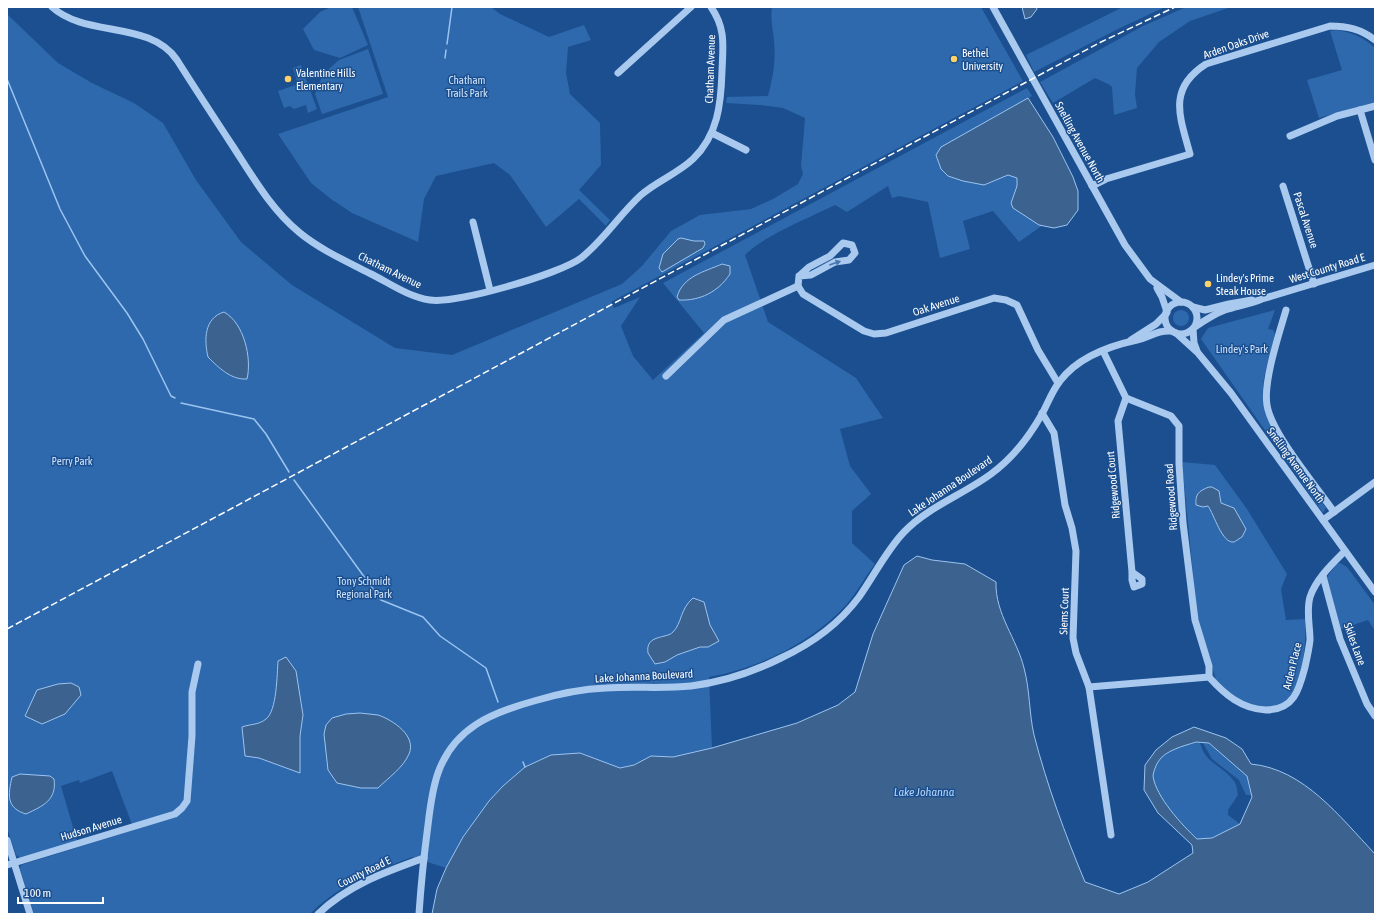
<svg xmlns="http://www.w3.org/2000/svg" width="1382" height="921" viewBox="0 0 1382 921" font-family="'Asap Condensed',sans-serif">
<rect width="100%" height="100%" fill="#1b4f8f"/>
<g fill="#2e69ad" fill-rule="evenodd">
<path d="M331,7H352L368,45L340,58L314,50L303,29L320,12Z"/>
<path d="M358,7H491L500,14L549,37L584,25L591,40L568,47L566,73L570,94L600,123L601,165L579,190L610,220L606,226L579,199L546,227L510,175L494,163L436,176L424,199L418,242L352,213L331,199L311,183L278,134L388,97Z"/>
<path d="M772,7H981L1023,81L611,302L614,308L640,297L621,326L633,356L653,380L704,333L663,283L1027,88L1032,96L968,133L984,185L1008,175L1017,178V186L1039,225H1043L1019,242L993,211L963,221L970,249L940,258L928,202L899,196L892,198L888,186L847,212L835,205C811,217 763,236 745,255L768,322L856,378L883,418L840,429L850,466L871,494L852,511V543L875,564C865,577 857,592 847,604C813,642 759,668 709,677L712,748L673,757L651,756L634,765L620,768L580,753L525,767L503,786L489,801L463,837L446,868L412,857C373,872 340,884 310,914H34L20,869L21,865L134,830L112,771L80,783L79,780L61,786L77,841L20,858L16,855L7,828V14L58,63L92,83L134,103L163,123L196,180L241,242L292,285L395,348L452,355L622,284L642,266L671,231L700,215L751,209L773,199L798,184L803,174L801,166L805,118L783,108L760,105L726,103L727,97L768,96C773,76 776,61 774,41C773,29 770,19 772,7Z"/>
<path d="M1123,7H1165L1120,28L1034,72L1026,55Z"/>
<path d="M1186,7H1231L1190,21L1159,42L1137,68L1135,94L1137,108L1114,115L1112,87L1108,84L1095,78L1053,103L1040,82L1143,26Z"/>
<path d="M1337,30C1353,33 1363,37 1375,48V102L1319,118L1307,80L1342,70L1330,31Z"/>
<path d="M368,49L383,94L322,114L315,94L323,74L339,60Z"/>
<path d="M301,65L317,109L308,113L306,105L294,109L290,106L284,108L278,91L298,84L293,68Z"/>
<circle cx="1181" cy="318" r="8"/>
<path d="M1275,310L1268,329L1273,330L1275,334C1271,351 1264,370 1263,388C1259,425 1305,478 1326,508L1323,513L1201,339L1208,328Z"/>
<path d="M1182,462L1215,465L1247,509L1287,574L1281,589L1286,620L1305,619C1307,636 1303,677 1294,692C1275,722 1232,702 1216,680L1197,615ZM1220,494L1221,503L1218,525L1208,506L1196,505L1195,498Z"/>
<path d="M1340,563L1347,567L1375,605V631L1368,620L1341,629L1327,577L1337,564Z"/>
<path d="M1196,742H1200C1204,763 1222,765 1233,780C1237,784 1237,790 1238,795L1228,810V815L1240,824C1227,832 1214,840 1198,839C1182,825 1156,798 1153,777C1153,773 1156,765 1158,762C1165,750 1184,746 1196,742Z"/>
<path d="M1203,743H1209L1247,776L1251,795H1246L1239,780L1212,759Z"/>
</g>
<g fill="#3c6290" stroke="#9cc4f0" fill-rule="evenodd">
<path d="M1022,7H1036L1037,9L1031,17L1025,19Z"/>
<path d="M1028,98L1053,137L1073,177L1078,191V210L1067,225L1054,228L1039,225L1013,208L1011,203L1017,186V178L1008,175L984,185L963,181L948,176L941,169L936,155L941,147Z"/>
<path d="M681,238L694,241H704L705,244L703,248L662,272L659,268L663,254L678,239Z"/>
<path d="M722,264L730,266V274C718,292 700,301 679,300L677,297C683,276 704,272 722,264Z"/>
<path d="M224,312C244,323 252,358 247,379C231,380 219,368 208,357C204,340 204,318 224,312Z"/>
<path d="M1209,487H1212L1219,491L1221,503L1234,508L1246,529L1242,537C1240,538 1236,541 1234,542C1222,544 1214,514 1208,506L1203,507L1196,505C1195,495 1198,491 1209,487Z"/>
<path d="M917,556L932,560L965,564L996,582C995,614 1017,639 1024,668C1030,690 1029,713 1034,735C1047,785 1065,834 1085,882L1119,894L1148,882L1193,853L1192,845L1158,813L1144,790L1145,765L1156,750L1172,737L1194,727L1226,738L1242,749L1251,764C1304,769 1340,817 1375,854V914H432L437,889L446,868L463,837L489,801L503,786L525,767L551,755L580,753L620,768L634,765L651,756L673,757L712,748L797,723L838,705L855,692L873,634L904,565ZM1196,742L1209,743L1247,776L1252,797L1240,824L1212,838L1197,839C1182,825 1156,797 1153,776C1153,773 1156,765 1158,762C1165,750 1184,746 1196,742Z"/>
<path d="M693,598L704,602L710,625L719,641L708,647H700L677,655L665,662L655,664L648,653C645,634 667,639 673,632C682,623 680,609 693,598Z"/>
<path d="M286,657L296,671L303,715L300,736V773L259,758L245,756L242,727C250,724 259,725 266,719C277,711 277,674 278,661Z"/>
<path d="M71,683L79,687L81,695L65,714L42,724L25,716L37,690L58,684Z"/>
<path d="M360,713C366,714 372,714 378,715C393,720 417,736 409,754C403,768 388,778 378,788H361L337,783L328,770L324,734L326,725L332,718L346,714Z"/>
<path d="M20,774L50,776L54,779C57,800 43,806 26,814C6,808 8,795 12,777Z"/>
</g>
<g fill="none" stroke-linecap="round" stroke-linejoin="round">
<g stroke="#9cc4f0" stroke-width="1.5">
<path d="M447,44L452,7"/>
<path d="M445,58L446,50"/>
<path d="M7,79L60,209L85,256L127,313L143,339L171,396L175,398"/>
<path d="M181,403L254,419L266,434L289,472"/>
<path d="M294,480L381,600L423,617L440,636L486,668L498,702"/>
<path d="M523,762L525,767"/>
</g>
<g stroke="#a9c9ee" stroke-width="7">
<path d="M52,7C86,38 150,20 177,60C196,90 215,119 234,148C254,179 272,210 300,233C321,250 346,261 369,273C388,282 408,297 430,300C456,304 560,274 581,258C604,240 620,214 641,195C657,181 677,174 693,159C718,135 721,104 722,71C723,45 726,29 711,7"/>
<path d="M993,7L1125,245L1150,279L1181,302"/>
<path d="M618,73L691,7"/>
<path d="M1375,106L1360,110L1375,160"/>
<path d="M712,133L746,150"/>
<path d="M1290,136L1337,116L1360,110"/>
<path d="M1092,186L1106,179L1190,154C1180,117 1167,89 1206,64L1330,26C1347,26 1361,29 1375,40"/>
<path d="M1283,186L1314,284"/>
<path d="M473,222L490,290"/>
<path d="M799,276L811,275L835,262L849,260L855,253L852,245L843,243L830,256L809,267L799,276L798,286L803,294L864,331L874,334L886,333L994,298L1006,300L1017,305L1038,350L1058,383"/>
<path d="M1157,288L1162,297L1167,312"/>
<circle cx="1181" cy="318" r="16"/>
<path d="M1193,307L1205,310L1229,304L1252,300"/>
<path d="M1286,310C1279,334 1263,382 1267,405C1271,433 1317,487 1334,512"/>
<path d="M1195,327C1205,320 1214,314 1225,310C1238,306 1250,304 1262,299L1375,265"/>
<path d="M1193,329L1194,343L1197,351"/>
<path d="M1176,333L1198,353L1231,393L1375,592"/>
<path d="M1131,340L1156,324L1166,314"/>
<path d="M1103,351L1126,398L1171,416L1179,426V464L1183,523L1195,620L1209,666V677"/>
<path d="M666,376L724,320L798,286"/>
<path d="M1126,398L1118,421L1132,572V580L1134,587L1142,584V579L1132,572"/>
<path d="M1042,413L1054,433L1065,505L1072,528L1076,551L1073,638L1076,653L1089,687L1111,835"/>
<path d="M1323,520L1375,482"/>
<path d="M1323,576L1340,639L1367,704L1375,716"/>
<path d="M1089,687L1209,677C1225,695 1242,709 1266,710C1294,710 1299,690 1305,667C1307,658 1309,649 1310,640C1310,626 1306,611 1310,597C1316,579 1332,564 1345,551"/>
<path d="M7,840L30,914"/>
<path d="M7,865L175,814L182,808L187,801L192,736V692L198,664"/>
<path d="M318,914C348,885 385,872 424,858"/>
<path d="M419,914C421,884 424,855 428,825C430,808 432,790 438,773C454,728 491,713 534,701C557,694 582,689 606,688C635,686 663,689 691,686C722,682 753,672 781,658C811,644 839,624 859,597C874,576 886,551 904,532C928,507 964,494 991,474C1013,458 1029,437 1042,414C1048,403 1052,391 1060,381C1078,357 1109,346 1137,340C1151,337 1156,330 1172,331"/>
</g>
<path stroke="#fff" stroke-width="1.5" stroke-dasharray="7 3" stroke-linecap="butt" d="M7,629L1101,42L1175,7"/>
</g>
<defs><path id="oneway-solid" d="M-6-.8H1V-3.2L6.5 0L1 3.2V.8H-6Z"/></defs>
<use fill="#4674ac" href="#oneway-solid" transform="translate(835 263) rotate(-19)"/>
<g fill="#ffd166" stroke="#1b4f8f" stroke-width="1.5">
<circle cx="954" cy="59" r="4"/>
<circle cx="288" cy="79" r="4"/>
<circle cx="1208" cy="284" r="4"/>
</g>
<g text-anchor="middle" stroke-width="3" stroke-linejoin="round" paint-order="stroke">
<g font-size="11" fill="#fff" stroke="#1b4f8f">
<text transform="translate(1236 44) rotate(-19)" y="4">Arden Oaks Drive</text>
<text transform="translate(710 69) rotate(-88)" y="4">Chatham Avenue</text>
<text transform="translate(1080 142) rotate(61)" y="4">Snelling Avenue North</text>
<text transform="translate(1306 220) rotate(72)" y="4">Pascal Avenue</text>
<text transform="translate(1327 268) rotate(-17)" y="4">West County Road E</text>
<text transform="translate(390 270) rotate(26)" y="4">Chatham Avenue</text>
<text transform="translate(936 305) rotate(-18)" y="4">Oak Avenue</text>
<text transform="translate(1296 465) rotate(54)" y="4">Snelling Avenue North</text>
<text transform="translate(1113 485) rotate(-95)" y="4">Ridgewood Court</text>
<text transform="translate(950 486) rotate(-34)" y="4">Lake Johanna Boulevard</text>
<text transform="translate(1171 497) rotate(-94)" y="4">Ridgewood Road</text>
<text transform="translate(1064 611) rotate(-88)" y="4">Siems Court</text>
<text transform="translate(1355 644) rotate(70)" y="4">Skiles Lane</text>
<text transform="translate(1292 666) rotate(-76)" y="4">Arden Place</text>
<text transform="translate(644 676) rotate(-3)" y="4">Lake Johanna Boulevard</text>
<text transform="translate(91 828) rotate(-17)" y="4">Hudson Avenue</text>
<text transform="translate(364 872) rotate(-26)" y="4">County Road E</text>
</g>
<g font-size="11" fill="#fff" stroke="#1b4f8f" text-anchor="start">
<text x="962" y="57">Bethel<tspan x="962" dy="13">University</tspan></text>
<text x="296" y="77">Valentine Hills<tspan x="296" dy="13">Elementary</tspan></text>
<text x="1216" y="282">Lindey's Prime<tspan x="1216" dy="13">Steak House</tspan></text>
</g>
<g font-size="11" fill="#cfe3fa" stroke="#1b4f8f">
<text x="467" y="84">Chatham<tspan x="467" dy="13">Trails Park</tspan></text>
<text x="1242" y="353">Lindey's Park</text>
<text x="72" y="465">Perry Park</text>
<text x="364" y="585">Tony Schmidt<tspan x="364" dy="13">Regional Park</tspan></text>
</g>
<g font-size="12" font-style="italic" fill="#b5d3f5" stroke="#1b4f8f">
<text x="924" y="796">Lake Johanna</text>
</g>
</g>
<rect width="1382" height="921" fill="none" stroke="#ffffff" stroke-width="16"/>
<path d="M18 897v6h85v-6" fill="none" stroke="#ffffff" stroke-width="2"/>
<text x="24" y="897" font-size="12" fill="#ffffff" stroke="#1b4f8f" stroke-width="3" paint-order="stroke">100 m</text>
</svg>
